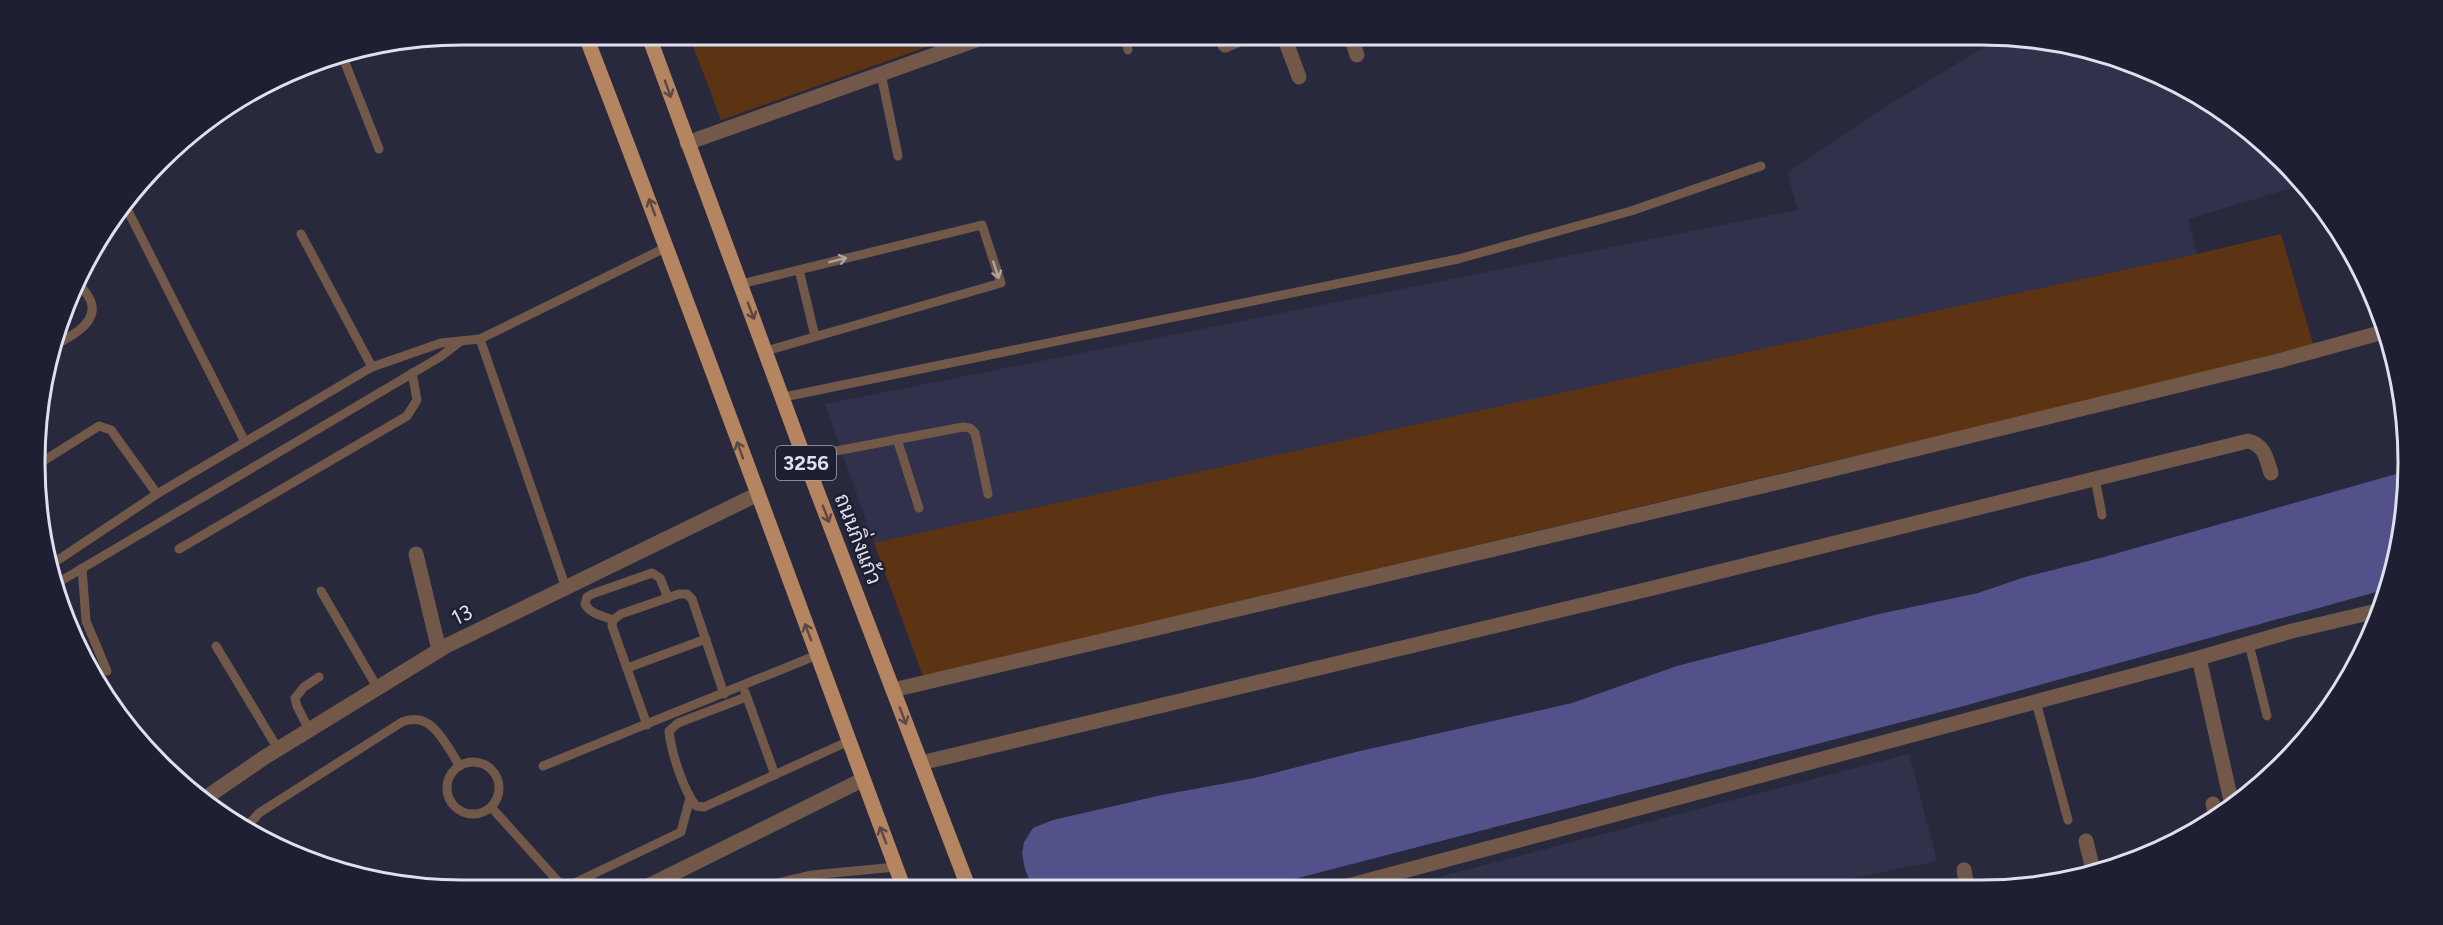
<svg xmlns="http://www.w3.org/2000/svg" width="2443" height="925" viewBox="0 0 2443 925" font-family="Figtree,Sarabun,sans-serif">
<rect width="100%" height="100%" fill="#29293e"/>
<g fill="#31314c">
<path d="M2007,38L2092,49L2170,79L2241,123L2305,184L2188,219L2197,254L1040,509L874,543L825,404L1798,210L1787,173L1890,104L1976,52Z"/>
<path d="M1909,754L1937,861L1810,887L1397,888Z"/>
</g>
<g fill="#5d3413">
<path d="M689,35H960L721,120Z"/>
<path d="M2281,234L2313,344L2150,386L923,676L874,543L2197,254Z"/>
</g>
<path fill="#53518a" d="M2407,471C2408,504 2400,559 2387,589L1960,707L1255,889H1033L1025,869L1022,853L1024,842L1033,828L1053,820L1162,795L1254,778L1356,752L1572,703L1677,666L1879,614L1978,593L2025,577L2104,557Z"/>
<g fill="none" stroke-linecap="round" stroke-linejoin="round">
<g stroke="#715848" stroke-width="9">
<path d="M1124,34L1128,50"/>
<path d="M342,55L379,149"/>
<path d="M881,74L898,156"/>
<path d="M126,207L245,442"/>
<path d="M301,234L372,367"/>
<path d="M799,270L815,336"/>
<path d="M741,284L982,225L1001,283L766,351"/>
<path d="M480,339L566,588"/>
<path d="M52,347C67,338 99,324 91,302C89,295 81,287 77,281"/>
<path d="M784,397L1458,259L1631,211L1761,166"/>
<path d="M897,439L919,508"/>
<path d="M804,457L963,427L970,428L975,433L988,494"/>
<path d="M40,463L99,426L111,430L157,494"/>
<path d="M2095,478L2102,515"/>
<path d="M179,549L407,416L417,400L412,373"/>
<path d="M49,566L157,494L372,367L441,343L480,339L667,247"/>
<path d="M82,568L86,621L107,671"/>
<path d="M54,585L440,357L461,341"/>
<path d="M321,591L377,687"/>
<path d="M613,620C603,616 590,614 585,604L587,597L592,594L652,573L660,578L668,598"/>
<path d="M2249,644L2267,716"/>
<path d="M216,646L278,749"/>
<path d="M627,668L706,639"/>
<path d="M745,692L775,775"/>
<path d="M746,697L678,723L669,731C671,751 683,790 696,806L704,807L849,741"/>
<path d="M2036,702L2068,820"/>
<path d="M647,725L612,626L613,620L621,614L679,594H687L692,599L724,694"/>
<path d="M309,730L297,706L295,698L304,687L319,677"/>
<path d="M148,744L205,798"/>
<circle cx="473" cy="788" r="26"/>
<path d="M543,766L817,655"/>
<path d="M491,807L564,888"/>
<path d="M245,829L259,813L402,722C432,710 445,744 460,766"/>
<path d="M560,890L681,832L690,798"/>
<path d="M748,890L812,875L896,867"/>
</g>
<g stroke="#715848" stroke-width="15">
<path d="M1283,34L1299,77"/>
<path d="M1350,34L1357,55"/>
<path d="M1417,34L1418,36"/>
<path d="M1225,45L1251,34"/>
<path d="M687,143L993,34"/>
<path d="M416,554L439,650"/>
<path d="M2199,658L2232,805"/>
<path d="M893,690L1792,479L2278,361L2387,331"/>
<path d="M921,763L1653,588L2248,441C2265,445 2266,458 2271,473"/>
<path d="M201,801L265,757L446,646L756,495"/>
<path d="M2213,804L2216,816"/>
<path d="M2086,841L2093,870"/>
<path d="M1964,870L1967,887"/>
<path d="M1340,888L2199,658L2292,631L2377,611"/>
<path d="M640,890L862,780"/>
</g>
<g stroke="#b58461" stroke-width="15">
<path d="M585,34C695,318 798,604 904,889"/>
<path d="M648,34L804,457L969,889"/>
</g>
</g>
<defs><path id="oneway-shaft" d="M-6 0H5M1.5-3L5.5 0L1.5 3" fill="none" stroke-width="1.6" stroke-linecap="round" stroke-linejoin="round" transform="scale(1.5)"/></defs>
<g stroke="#5b4745">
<use href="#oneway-shaft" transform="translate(668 89) rotate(70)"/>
<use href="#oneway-shaft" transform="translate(652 207) rotate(-111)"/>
<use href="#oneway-shaft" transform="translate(751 311) rotate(69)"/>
<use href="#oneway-shaft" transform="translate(740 450) rotate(-110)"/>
<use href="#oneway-shaft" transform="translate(826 514) rotate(69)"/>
<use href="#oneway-shaft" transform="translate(808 632) rotate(-111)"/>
<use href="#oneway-shaft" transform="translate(903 716) rotate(69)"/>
<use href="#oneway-shaft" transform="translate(883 835) rotate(-111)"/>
</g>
<g stroke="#aea3a3">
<use href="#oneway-shaft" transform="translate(838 260) rotate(-14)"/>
<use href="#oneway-shaft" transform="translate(996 270) rotate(72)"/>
</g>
<g text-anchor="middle" stroke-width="5" stroke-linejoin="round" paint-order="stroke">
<rect fill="#1f1f33" stroke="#a5a6b6" stroke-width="1.5" x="776" y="446" width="60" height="34" rx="4.5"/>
<g font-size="20" font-weight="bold" fill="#dfe0ee">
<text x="806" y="470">3256</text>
</g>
<g font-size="21" fill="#dfe0ee" stroke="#1f1f33">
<text transform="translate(858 539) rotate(69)" y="7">ถนนกิ่งแก้ว</text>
<text transform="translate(462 615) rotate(-26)" y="7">13</text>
</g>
</g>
<path d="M0 0H2443V925H0ZM462 45H1981A417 417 0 0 1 2398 462V463A417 417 0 0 1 1981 880H462A417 417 0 0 1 45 463V462A417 417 0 0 1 462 45Z" fill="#1f1f33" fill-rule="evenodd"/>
<path fill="none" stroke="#dfe0ee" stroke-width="3" d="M462 45H1981A417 417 0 0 1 2398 462V463A417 417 0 0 1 1981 880H462A417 417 0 0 1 45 463V462A417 417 0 0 1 462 45Z"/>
</svg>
